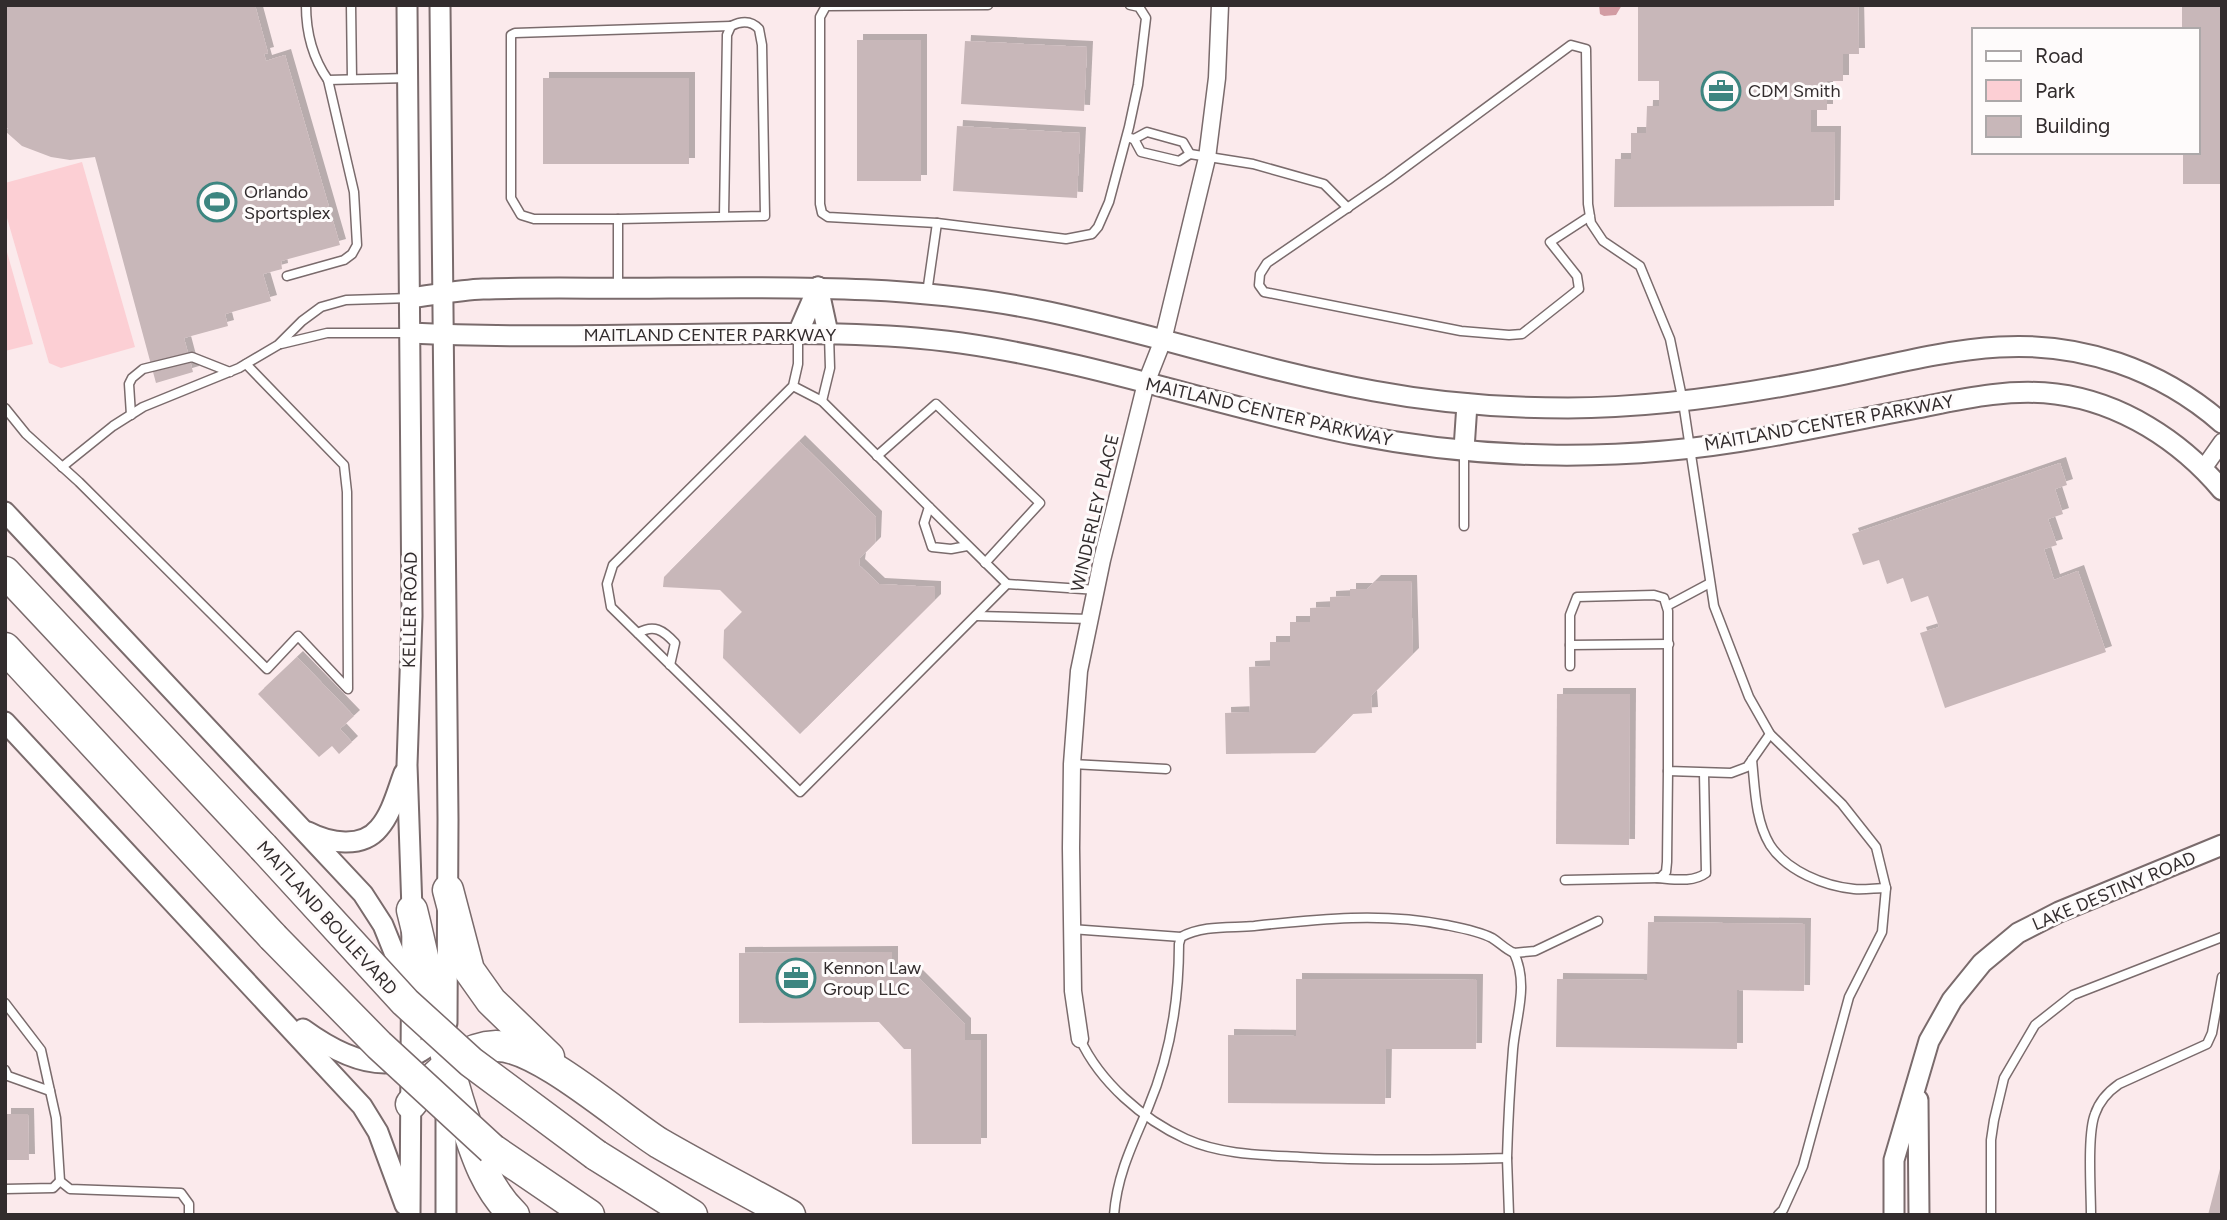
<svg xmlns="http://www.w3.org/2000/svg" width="2227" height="1220" viewBox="0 0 2227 1220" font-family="Figtree,sans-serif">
<defs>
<filter id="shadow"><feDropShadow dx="6" dy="-6" stdDeviation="0" flood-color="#0004"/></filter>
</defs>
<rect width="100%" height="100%" fill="#fbeaec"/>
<g fill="#fccfd4">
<path d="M82,162L135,347L61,368L49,363L5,211V183Z"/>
<path d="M5,245L33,344L5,351Z"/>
</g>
<path fill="#d29ca3" d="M1599,5H1622L1616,15L1604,16L1600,14Z"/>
<g fill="#c8b7b9" filter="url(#shadow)">
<path d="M5,5H255L268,53L264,54L266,61L285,55L340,245L281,261L282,269L263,274L271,301L225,314L228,326L184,338L193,372L156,383L95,157L70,160L51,157L22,146L5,131L8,128L5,129Z"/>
<path d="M1858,5L1859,54H1843V81H1827V110H1811V132H1835L1834,206L1614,207L1615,159H1631V133H1646L1647,106H1659V81H1638V6Z"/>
<path d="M2182,5H2222V184H2183V152H2197V30H2182Z"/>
<rect x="857" y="40" width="64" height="141"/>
<path d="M965,41L1087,47L1084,111L961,104Z"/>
<rect x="543" y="78" width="146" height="86"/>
<path d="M957,126L1080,133L1077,198L953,191Z"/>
<path d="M799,441L876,517L875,543L860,558L859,565L879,584L935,587V600L800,734L723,658L724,630L742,612L720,590L663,587L664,577Z"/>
<path d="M2060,463L2067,485L2055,489L2063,514L2048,519L2057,545L2044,549L2054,580L2078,571L2106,652L1945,708L1920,633L1939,627L1928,596L1911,602L1903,578L1887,584L1879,560L1863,565L1852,534Z"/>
<path d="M1375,581H1411L1413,654L1371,696L1372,713L1353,714L1315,753L1226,754L1225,713L1250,712L1249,667L1270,666V642H1290V622H1310V608L1330,607V597L1350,596V589H1367Z"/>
<path d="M297,657L354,716L340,729L352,742L339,754L332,746L319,757L258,694Z"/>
<path d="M1557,694H1630L1629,845L1556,844Z"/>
<path d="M1648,922L1805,924L1804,991L1737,990V1049L1556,1047L1557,979L1647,980Z"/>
<path d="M892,952V969H910L965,1024V1040H981V1144H912L911,1049H904L879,1022L739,1023V953Z"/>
<path d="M1296,979L1477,980L1476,1049H1386L1385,1104L1228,1103V1035L1296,1036Z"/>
<path d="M5,1114H28L29,1160H5Z"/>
<path d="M2221,1165L2222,1215H2208Z"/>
</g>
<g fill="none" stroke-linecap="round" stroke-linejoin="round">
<defs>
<g id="service">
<path d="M306,5C306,33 312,57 328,80L408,78"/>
<path d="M351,5L352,79"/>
<path d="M988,5L826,6L820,17V204L822,213L828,217L937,223L1066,239L1092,234L1098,227L1109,202L1129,127L1138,85L1146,18L1139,7L1130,5"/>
<path d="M1130,138L1134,139L1147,132L1183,142L1190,154"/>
<path d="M1134,139L1141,152L1179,161L1190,154L1253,164L1324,184L1348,208"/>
<path d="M1590,216L1550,242L1577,276L1579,289L1522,334L1509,335L1461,331L1264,292L1259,285L1260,274L1267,263L1388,180L1571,45L1586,49L1588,204L1591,223L1603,241L1640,266L1670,339L1683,402L1714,606L1749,697L1770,734L1842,804L1876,847L1886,888L1882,932L1849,997L1803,1166L1783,1210L1778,1215"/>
<path d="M618,219L765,216L762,45L759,29C751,20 741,21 731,26L727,35L724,216"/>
<path d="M287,276L344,260L352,254L357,245L354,192L328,80"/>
<path d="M618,288V219H534L521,215L511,198V35L515,33L731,26"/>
<path d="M927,293L937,223"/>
<path d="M281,344L327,333H410"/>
<path d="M793,386L822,401L1007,584L800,792L611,607L607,584L613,565L793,386L798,364V333"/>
<path d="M822,401L830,368L829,335"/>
<path d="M5,408L26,434L79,482L267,669L298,636L348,689L347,492L344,465L246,364"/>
<path d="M131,415L129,384L132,378L143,369L192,357L230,372"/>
<path d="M1464,449V526"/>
<path d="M877,456L936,404L1040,503L985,563"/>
<path d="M62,467L113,426L143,407L239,368L278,345L302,321L321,307L346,300L410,298"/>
<path d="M929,507L924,523L932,547L951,549L967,546"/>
<path d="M1007,584L1097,590"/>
<path d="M1667,606L1710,583"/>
<path d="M976,616L1090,619"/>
<path d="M638,633C654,624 663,630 675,643L670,665"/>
<path d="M1570,645L1669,644"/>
<path d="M1570,666V615L1577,597L1654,595L1664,598L1668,611V771L1731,773L1747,767L1770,734"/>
<path d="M1752,760C1755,788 1755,820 1770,845C1787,871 1824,886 1854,889C1864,890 1876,888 1886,888"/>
<path d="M1072,764L1166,769"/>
<path d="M1657,878C1673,879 1693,883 1706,873L1704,773"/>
<path d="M1565,880L1660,878L1666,872L1667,862L1668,771"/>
<path d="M1071,929L1181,937"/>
<path d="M5,1003L41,1050L56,1118L60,1181L70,1189L181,1193L189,1204V1215"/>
<path d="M1080,1039C1100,1082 1142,1119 1186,1139C1222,1155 1262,1155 1300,1157C1369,1161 1438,1160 1507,1158C1508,1122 1510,1086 1513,1049C1516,1016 1529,985 1514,953"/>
<path d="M5,1070L8,1076L50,1091"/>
<path d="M1507,1158L1509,1215"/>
<path d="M5,1189L53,1188L60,1181"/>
<path d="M1114,1215C1117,1175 1133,1143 1148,1108C1170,1056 1179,999 1179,944L1181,937C1203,925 1230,928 1254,926C1319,919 1382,912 1446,925C1461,928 1478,931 1492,938C1500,943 1505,949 1514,953L1535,951L1598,921"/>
<path d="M1991,1215V1140L1994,1120L2004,1078L2035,1025L2073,995L2222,937"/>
<path d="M2091,1215C2091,1191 2087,1134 2095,1114C2099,1102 2109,1091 2119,1084L2207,1044L2212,1033L2222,977"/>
</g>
<g id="minor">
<path d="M2203,469L2222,442"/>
<path d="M1080,1039L1073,991L1071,848L1072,764L1079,671L1102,560L1146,383L1163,340L1207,158L1217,78L1220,5"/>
</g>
<g id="tertiary">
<path d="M407,5L412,616L407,765L412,910L410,1215"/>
<path d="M440,5L448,819L447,1023"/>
<path d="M818,287L828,333"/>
<path d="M410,298C434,295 459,290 483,289C545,287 607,289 669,288C796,287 923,285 1049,312C1157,335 1264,371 1374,391C1438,403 1502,408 1568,408C1652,408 1734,396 1816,380C1874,369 1941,350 1999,347C2081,342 2160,369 2222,423"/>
<path d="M410,333C513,338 616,335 718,334C799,333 880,332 961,343C1094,362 1221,407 1352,434C1486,461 1627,462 1761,438C1813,429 1865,418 1917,408C1962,399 2009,388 2056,394C2121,402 2181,441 2222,490"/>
<path d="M798,333L818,287"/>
<path d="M1464,449L1467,404"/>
<path d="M5,512L363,894L383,925L406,982"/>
<path d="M5,722L362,1106L378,1132L405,1205"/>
<path d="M308,832C329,843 362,849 379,828C392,813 397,791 404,773"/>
<path d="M303,1029C336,1053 382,1078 420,1052C431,1045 438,1040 441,1027"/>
<path d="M1918,1100L1919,1215"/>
<path d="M446,1215V1102"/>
<path d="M1894,1215V1160L1929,1041L1952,1000L1982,963L2018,933L2059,912L2222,845"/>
</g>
<g id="motorway">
<path d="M5,572L263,847"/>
<path d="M5,648L273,937"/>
<path d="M448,890L469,970L491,1001L549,1057"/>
<path d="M412,910C429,978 441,1048 463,1115C475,1152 485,1187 514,1215"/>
<path d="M411,1104C430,1079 461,1047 496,1046C538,1045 621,1119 659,1143C702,1168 747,1191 790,1215"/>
<path d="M492,1149L589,1215"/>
<path d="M596,1155L692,1215"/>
</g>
</defs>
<use href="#service" stroke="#7a6b6c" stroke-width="11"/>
<use href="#minor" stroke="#7a6b6c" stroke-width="19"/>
<use href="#tertiary" stroke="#7a6b6c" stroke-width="23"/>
<use href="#motorway" stroke="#7a6b6c" stroke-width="33"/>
<use href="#service" stroke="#fff" stroke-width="8"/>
<use href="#minor" stroke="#fff" stroke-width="16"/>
<use href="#tertiary" stroke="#fff" stroke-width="19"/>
<use href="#motorway" stroke="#fff" stroke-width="30"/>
<defs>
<g id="motorway-bridge">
<path d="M263,847L405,1002L471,1062L596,1155"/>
<path d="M273,937L379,1045L492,1149"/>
</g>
</defs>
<use href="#motorway-bridge" stroke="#7a6b6c" stroke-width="33" stroke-linecap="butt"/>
<use href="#motorway-bridge" stroke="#fff" stroke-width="30"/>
</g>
<defs>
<symbol id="office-ring" viewBox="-11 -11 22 22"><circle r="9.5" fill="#fefbfb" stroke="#3d8580" stroke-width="1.5"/><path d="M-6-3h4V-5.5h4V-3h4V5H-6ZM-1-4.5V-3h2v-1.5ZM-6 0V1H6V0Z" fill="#3d8580"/></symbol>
<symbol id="stadium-ring" viewBox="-11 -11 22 22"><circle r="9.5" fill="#fefbfb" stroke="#3d8580" stroke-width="1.5"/><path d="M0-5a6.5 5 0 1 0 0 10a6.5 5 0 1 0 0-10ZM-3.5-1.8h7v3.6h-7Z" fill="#3d8580"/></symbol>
</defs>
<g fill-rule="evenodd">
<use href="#office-ring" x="1699" y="69" width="44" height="44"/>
<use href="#stadium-ring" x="195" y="180" width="44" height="44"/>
<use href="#office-ring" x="774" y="956" width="44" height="44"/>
</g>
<g text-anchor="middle" stroke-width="6" stroke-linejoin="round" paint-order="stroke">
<g font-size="18" fill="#322c2d" stroke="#fefbfb" text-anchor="start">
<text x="1748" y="97">CDM Smith</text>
<text x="244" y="198">Orlando<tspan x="244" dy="21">Sportsplex</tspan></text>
<text x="823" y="974">Kennon Law<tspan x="823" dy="21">Group LLC</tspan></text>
</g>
<g font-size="18" fill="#322c2d" stroke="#fefbfb">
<text x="710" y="341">MAITLAND CENTER PARKWAY</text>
<text transform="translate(1269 412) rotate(13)" y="6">MAITLAND CENTER PARKWAY</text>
<text transform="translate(1829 423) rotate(-10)" y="6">MAITLAND CENTER PARKWAY</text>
<text transform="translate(1095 513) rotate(-77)" y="6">WINDERLEY PLACE</text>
<text transform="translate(410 610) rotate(-89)" y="6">KELLER ROAD</text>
<text transform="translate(2114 891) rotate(-23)" y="6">LAKE DESTINY ROAD</text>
<text transform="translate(327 918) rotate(48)" y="6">MAITLAND BOULEVARD</text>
</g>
</g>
<rect width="2227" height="1220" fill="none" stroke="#322c2d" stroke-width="14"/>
<rect x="1972" y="28" width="228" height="126" fill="#fefbfb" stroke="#aca8a9" stroke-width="2"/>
<rect x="1986" y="51" width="35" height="10" fill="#ffffff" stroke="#aca8a9" stroke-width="2"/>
<text x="2035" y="63" font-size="21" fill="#322c2d">Road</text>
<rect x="1986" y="80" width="35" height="21" fill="#fccfd4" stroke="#aca8a9" stroke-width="2"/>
<text x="2035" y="98" font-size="21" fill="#322c2d">Park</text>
<rect x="1986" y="116" width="35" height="21" fill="#c8b7b9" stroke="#aca8a9" stroke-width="2"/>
<text x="2035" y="133" font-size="21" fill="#322c2d">Building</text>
</svg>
